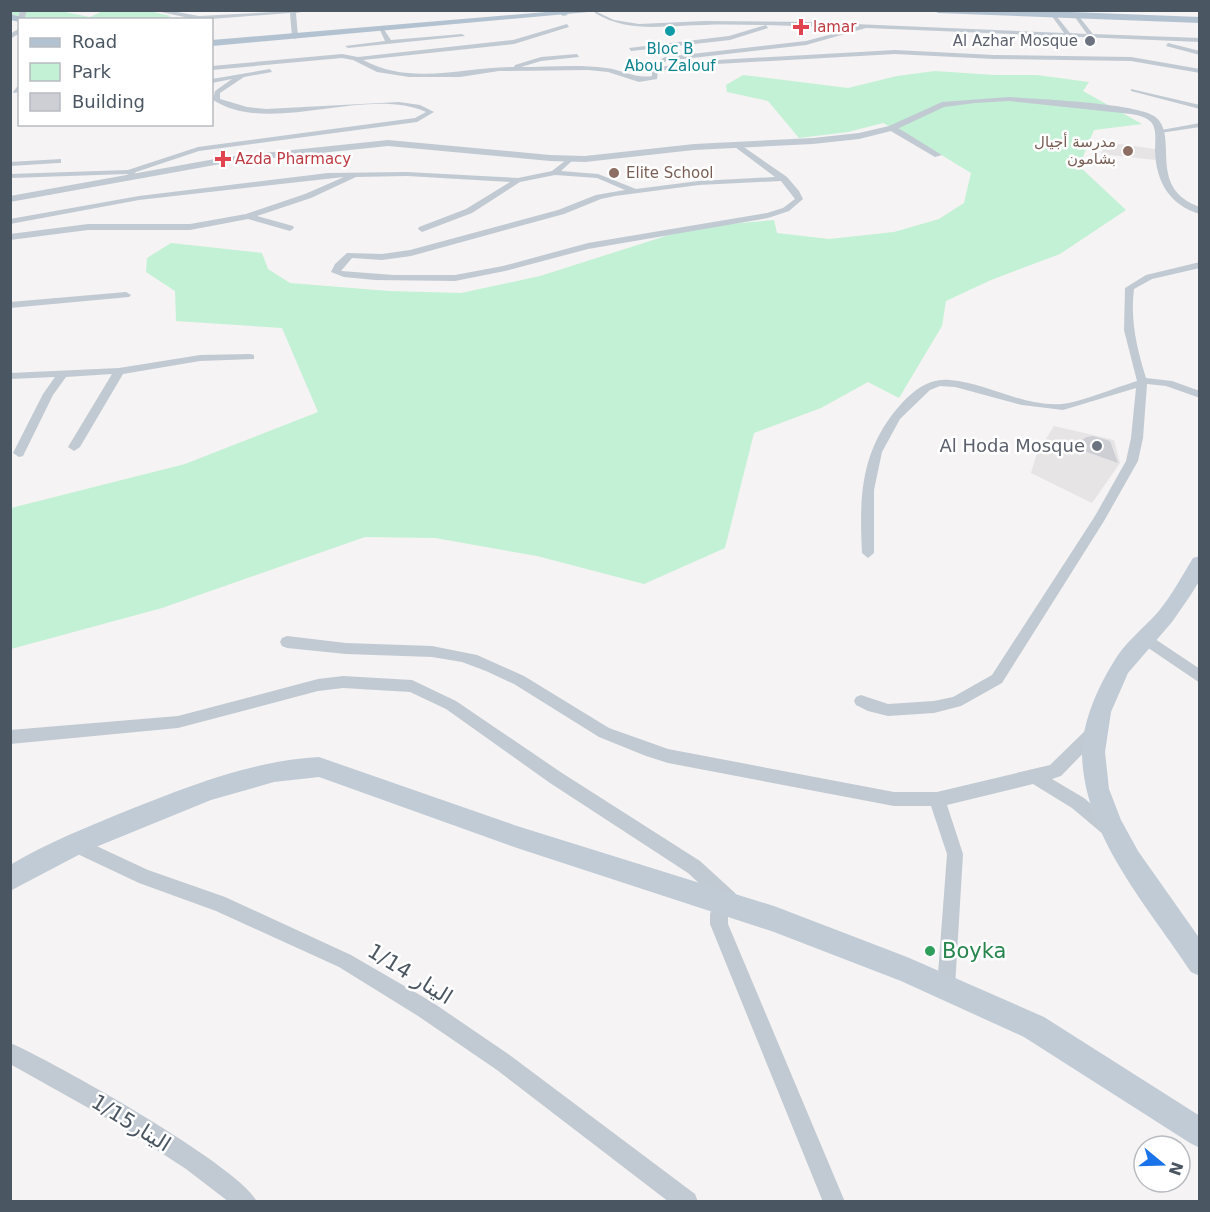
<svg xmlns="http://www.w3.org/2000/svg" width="1210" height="1212" viewBox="0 0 1210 1212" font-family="'DejaVu Sans','Noto Naskh Arabic',sans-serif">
<rect width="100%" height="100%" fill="#f5f3f3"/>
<g fill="#e6e4e5">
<path d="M1104,142L1155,149L1156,160L1101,154Z"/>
<path d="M1054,426L1114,440L1120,463L1092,503L1031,473L1037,453Z"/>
</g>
<g fill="#c3f1d5">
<path d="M144,10L171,16L163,20H32L11,14L10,11H60L90,17L103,11Z"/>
<path d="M935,71L995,75H1037L1089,82L1083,91L1142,124L1094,130L1079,166L1126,210L1060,254L991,280L946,301L942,326L899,398L868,382L821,408L754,433L725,548L644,584L537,556L435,538L365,537L162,608L11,649V508L185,464L318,412L282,328L176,321L175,291L146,272L147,258L171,243L262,253L268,269L290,283L389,291L461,293L540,276L694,227L774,220L777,233L829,239L894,232L939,219L964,203L971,173L917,140L883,123L848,132L799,138L768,101L727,92L726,85L743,75L848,88L897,76Z"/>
</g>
<path fill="#cdcfd5" d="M1093,436L1110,441L1118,463L1084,451L1080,441L1087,437Z"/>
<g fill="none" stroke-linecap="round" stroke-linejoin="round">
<g fill="#c1cad2" fill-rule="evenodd">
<path d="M152,10H166L199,16L312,10L296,13L298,37L295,39L292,37L290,13L198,20Z"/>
<path d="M554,10H561L568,15L563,16Z"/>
<path d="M595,11L614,20L639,24L705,21L808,22L1064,33L1051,15L1054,13L1070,33L1087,34L1074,16L1077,14L1093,34L1200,38V42L866,28L806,45L666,61L658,67L717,60L895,50L994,55L1131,57L1200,69V73L1131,61L994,59L895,54L717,64L658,71L657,79L639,82L608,72L588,70L499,71L460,77H409L377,72L353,60L342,58L212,70V66L342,54L358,57L513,40L567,24L569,27L514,44L363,60C411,86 464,67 514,67L515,65L541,57L577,54L579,57L541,61L521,67C549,67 578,64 606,68C623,70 635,79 652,76V64L665,57L806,41L855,28L766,25L768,28L730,40L631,51L629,48L729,36L766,25C745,25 725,24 705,25C667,25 629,34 595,13Z"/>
<path d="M20,28V33L10,39V34Z"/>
<path d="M383,28L391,40L462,34L465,36L348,48L345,46L385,41L380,30Z"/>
<path d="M1168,43L1200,51V55L1166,46Z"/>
<path d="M270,69L272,72L244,77L220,93V99L247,107L266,109L399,102L420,105L434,112L417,122L199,151L136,172L131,177L127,174L10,178V174L128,170L198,147L415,118L426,112C365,85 271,137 213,100L215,91L232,79L212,83V79Z"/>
<path d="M20,83L19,92L14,93L13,92Z"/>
<path d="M1131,89L1200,105V109L1131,91Z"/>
<path d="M1200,123V127L1160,133L1156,131Z"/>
<path d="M889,126H895L942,155L935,157L889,130Z"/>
<path d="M738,143L787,177L799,191L803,199L789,211L768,218L588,249L505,271L455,281L375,280L344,277L331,272L335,264L347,253L382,254L410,250L558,210L596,195L625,190L597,178L555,175L520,182L472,213L422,232L418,229L419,227L466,209L510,182L407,176L356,177L311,198L257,216L293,226L294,228L290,231L248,219L190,230H88L10,240V234L88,224H190L246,214L305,194L344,177L139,200L10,224V219L139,196L328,173L407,172L518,178L552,171L570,157L574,159L561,171L598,174L636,189L699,181L775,177L735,147L734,145ZM781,181L795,199L783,208L767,213L588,243L503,266L455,275H394L341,271L352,258L382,260L411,256L564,214L601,199L615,196L699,185Z"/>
<path d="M61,159V163H58L10,166V162Z"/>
<path d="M1200,262V268L1152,279L1134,289C1130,320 1137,349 1146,378L1172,381L1200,391V398L1166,386L1147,384L1143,438L1138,461L1104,521L1002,683L961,706L934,713L888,716L868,711L856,705L854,701L856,697L861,695L888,704L934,701L953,697L992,675L1095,516L1126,461L1131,438L1136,388L1063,410L1022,405L955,387L940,386L930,390L900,419L882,452L874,490V553L868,558L862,553C859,494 861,448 902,403C915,389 930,378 950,380C987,383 1023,407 1062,404C1081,402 1117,387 1137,381L1124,330L1125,288L1146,275Z"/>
<path d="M126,292L131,295L129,297L10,308V302Z"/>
<path d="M250,354L254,355V359L200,361L123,374L80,447L74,451L68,447L112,374L66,377L53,395L23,456L19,457L13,453L43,394L55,377L10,379V373L119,368L200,355Z"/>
<path d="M1146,633L1200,669V683L1141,643L1139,639L1141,635Z"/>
<path d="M287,636L346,643L432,646L477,655L524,676L609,728L668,749L894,792H937L1050,765L1089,727L1094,725L1099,727L1102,732L1099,737L1061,776L1052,779L1084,798L1116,825L1118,830L1116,835L1110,838L1104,835L1072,808L1033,784L947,805L963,854L955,987L953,994L946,996L939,994L937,987L947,854L931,806H894L668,763L646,756L599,737L514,684L486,671L462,662L432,657L346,654L287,648L282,646L280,642L282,638Z"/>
<path d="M343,676L412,680L456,701L562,773L700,861L735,893L738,899L728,914V924L845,1202H823L710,924V914L716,899L688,873L550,783L446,709L410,692L343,688L318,691L178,728L10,744V730L178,716L318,679Z"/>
<path d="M75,836L148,870L225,897L351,955L432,1002L511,1056L695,1194L698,1202H669L497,1070L418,1016L339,967L216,911L139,883L69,850L67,844L69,838Z"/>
<path d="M10,1043C51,1060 243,1168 257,1202H229L186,1169L117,1124L10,1064Z"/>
</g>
<g fill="#c1cad2" fill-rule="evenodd">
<path d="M20,10H27L24,20L20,21L18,19Z"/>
<path d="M1009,97C1038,99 1134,103 1154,116C1181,134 1145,188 1200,207V214C1169,205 1156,181 1155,151C1155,142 1157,131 1152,123C1147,117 1138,115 1131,114L1009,101L975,103L944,107L895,130L859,139L813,144L694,150L585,162L550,161L388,146L226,163L10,202V196L226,157L388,140L550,155L585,156L694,144L813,138L859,133L889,126L942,102Z"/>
</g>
<g fill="#c1cbd6" fill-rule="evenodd">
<path d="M1200,556V580L1190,596L1172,622L1128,673L1111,712L1105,752L1109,789L1121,820L1138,851L1200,939V976L1191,972C1148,906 1084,837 1082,754C1082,723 1097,689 1113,663C1124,643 1143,629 1158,612C1172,595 1182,576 1193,558Z"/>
<path d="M319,757L517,826L774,906L907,957L1044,1017L1200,1116V1148L1190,1143L1024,1037L901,981L774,932L517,848L319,777L274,782L211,800L86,851L10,891V865C48,842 90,826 131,809C192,785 252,761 319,757Z"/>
</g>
<g fill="#b3c2d1" fill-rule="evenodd">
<path d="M570,10H611L212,46V40Z"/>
<path d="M934,10H1020L1200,17V23L938,13Z"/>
<path d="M10,14L25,18L26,20H20V22L10,20Z"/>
</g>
</g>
<g fill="#e0444e" stroke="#fff" stroke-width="2">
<path d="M798 18h6v6h6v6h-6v6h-6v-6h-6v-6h6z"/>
<path d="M220 150h6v6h6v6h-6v6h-6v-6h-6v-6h6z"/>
</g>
<circle fill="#0f9aa8" stroke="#fff" stroke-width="2" cx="670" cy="31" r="6"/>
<g fill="#6b7280" stroke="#fff" stroke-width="2">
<circle cx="1090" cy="41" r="6"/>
<circle cx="1097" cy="446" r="6"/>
</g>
<g fill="#8d6e63" stroke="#fff" stroke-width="2">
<circle cx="1128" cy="151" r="6"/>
<circle cx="614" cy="173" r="6"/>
</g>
<circle fill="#2e9e5b" stroke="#fff" stroke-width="2" cx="930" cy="951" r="6"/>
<g text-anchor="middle" stroke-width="5" stroke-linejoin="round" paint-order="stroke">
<g font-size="15" fill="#be3a42" stroke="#fff" text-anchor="start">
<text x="813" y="32">lamar</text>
<text x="235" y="164">Azda Pharmacy</text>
</g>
<g font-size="15" fill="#5b616d" stroke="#fff" text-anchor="end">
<text x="1078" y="46">Al Azhar Mosque</text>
</g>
<g font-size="15" fill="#0d838f" stroke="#fff">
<text x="670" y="54">Bloc B<tspan x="670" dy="17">Abou Zalouf</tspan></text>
</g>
<g font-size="15" fill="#785e54" stroke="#fff" text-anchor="end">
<text x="1116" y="147">مدرسة أجيال<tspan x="1116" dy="17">بشامون</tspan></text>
<text x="626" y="178" text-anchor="start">Elite School</text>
</g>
<g font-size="18" fill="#5b616d" stroke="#fff" text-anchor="end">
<text x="1085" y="452">Al Hoda Mosque</text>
</g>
<g font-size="21" fill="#27864d" stroke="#fff" text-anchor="start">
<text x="942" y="958">Boyka</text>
</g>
<g font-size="21" fill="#4a5661" stroke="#fff">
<text transform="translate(410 974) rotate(32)" y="7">الينار 1/14</text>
<text transform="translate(131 1123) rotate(32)" y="7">الينار1/15</text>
</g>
</g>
<rect width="1210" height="1212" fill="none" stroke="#4a5661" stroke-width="24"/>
<rect x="18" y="18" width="195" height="108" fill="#ffffff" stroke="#b7bbc0" stroke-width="1.5"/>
<rect x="30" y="38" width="30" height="9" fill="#b3c2d1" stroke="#b7bbc0" stroke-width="1.5"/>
<text x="72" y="48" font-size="18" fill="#4a5661">Road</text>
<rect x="30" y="63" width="30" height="18" fill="#c3f1d5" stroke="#b7bbc0" stroke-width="1.5"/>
<text x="72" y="78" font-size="18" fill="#4a5661">Park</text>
<rect x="30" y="93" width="30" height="18" fill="#cdcfd5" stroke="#b7bbc0" stroke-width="1.5"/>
<text x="72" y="108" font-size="18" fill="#4a5661">Building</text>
<g transform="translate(1162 1164) rotate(109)"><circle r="28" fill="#ffffff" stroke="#b7bbc0" stroke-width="1.5"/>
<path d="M0-4.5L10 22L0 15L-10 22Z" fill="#1a73e8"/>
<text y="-9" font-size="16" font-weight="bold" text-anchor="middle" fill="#4a5661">N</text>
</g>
</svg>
